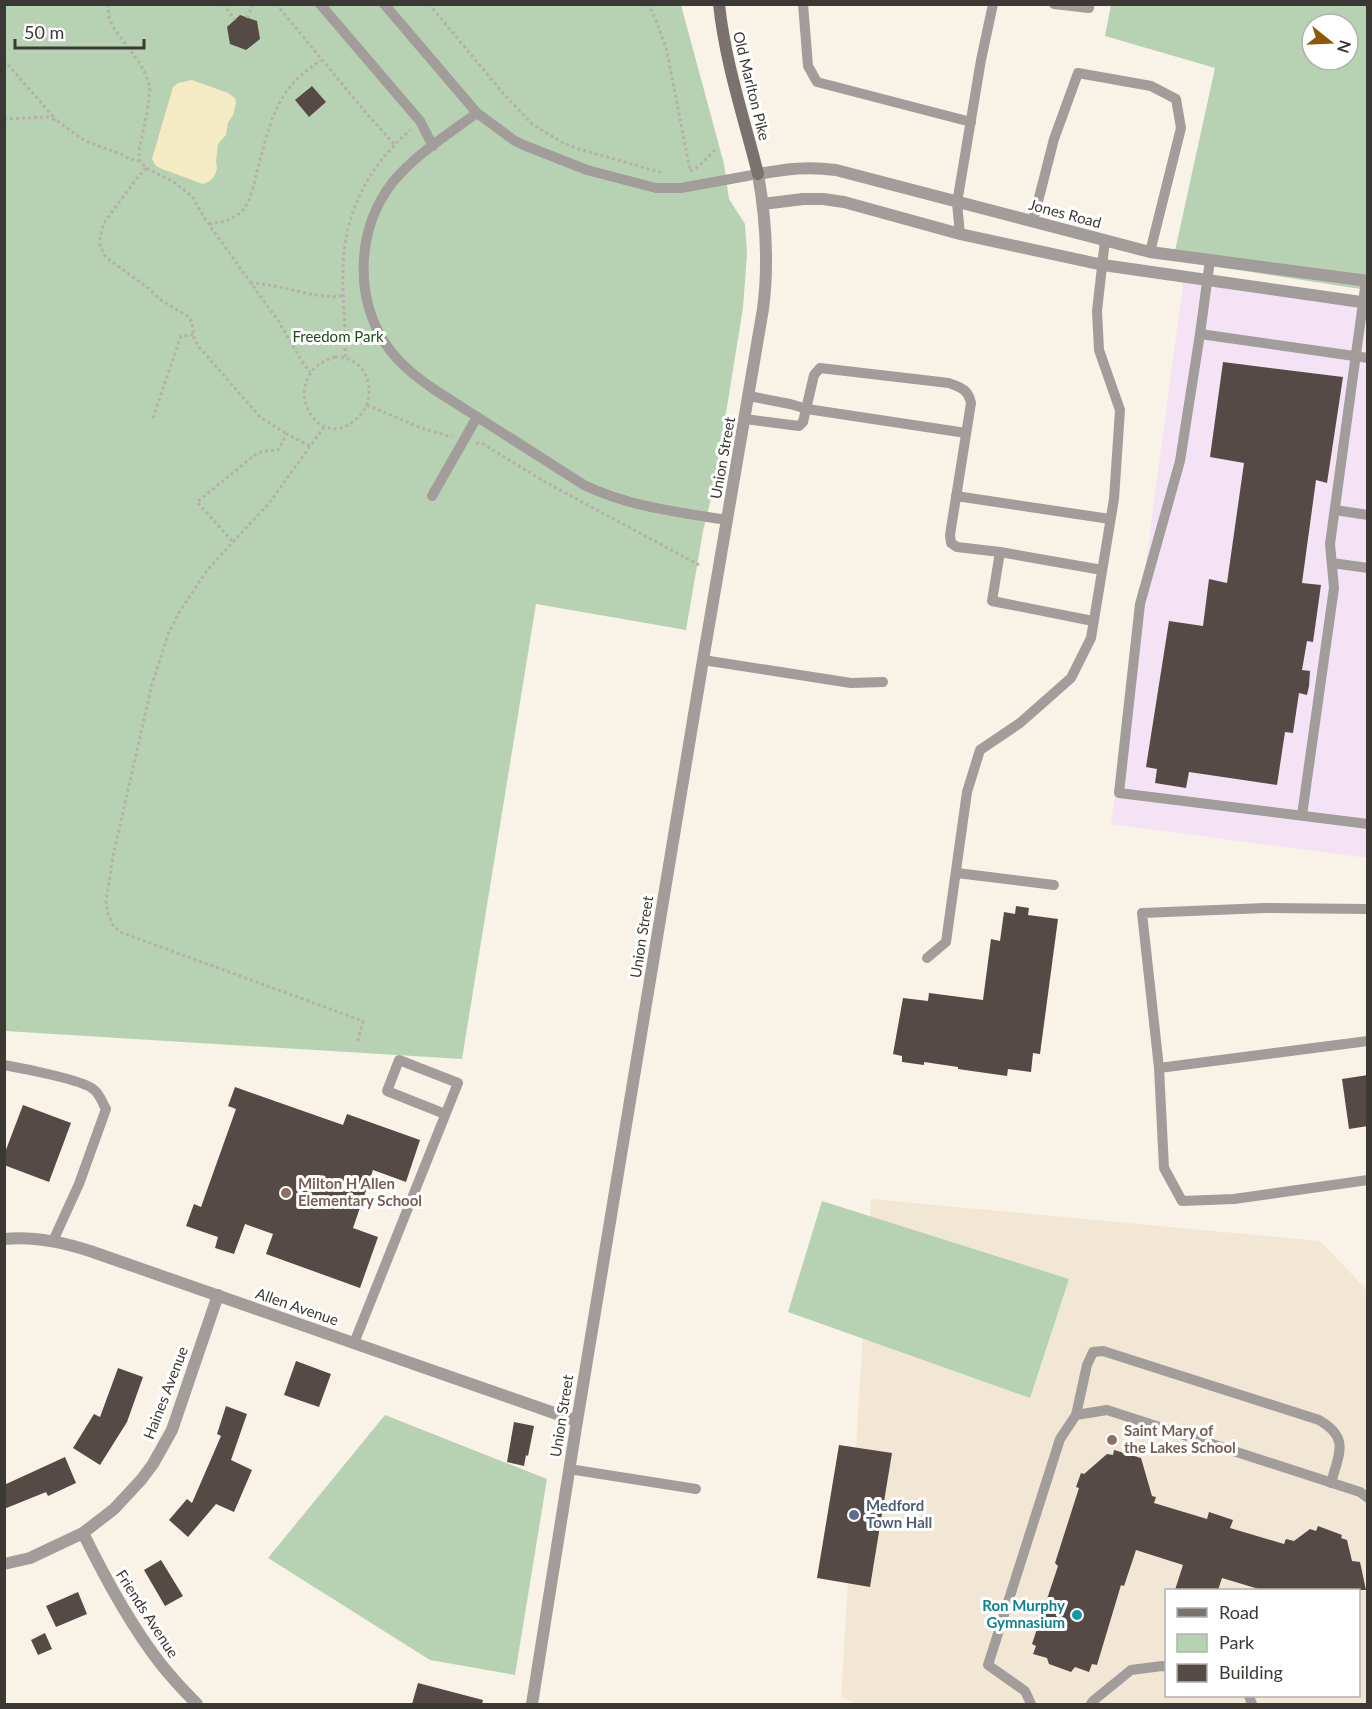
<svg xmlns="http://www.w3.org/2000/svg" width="1372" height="1709" viewBox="0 0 1372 1709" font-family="Lato,sans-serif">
<rect width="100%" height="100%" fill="#f9f3e7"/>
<path fill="#f4e3f5" d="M1184,277L1367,303V858L1111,824Z"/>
<path fill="#f2e7d5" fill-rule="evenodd" d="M871,1199L1320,1241L1367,1290V1704H857L841,1697ZM1166,1590H1358V1696H1166Z"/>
<g fill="#b7d2b3" fill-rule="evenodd">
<path d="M4,5H681L724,164L729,199L745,224L747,254L743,308L714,487L703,531L686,630L536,604L462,1059L5,1031Z"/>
<path d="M1111,5H1367V290L1173,260L1215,68L1105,36ZM1312,24H1348V60H1312Z"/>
<path d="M822,1201L1069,1279L1030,1398L788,1312Z"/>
<path d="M385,1415L547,1479L515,1675L430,1660L268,1558Z"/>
</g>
<path fill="#f4eac4" d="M192,80L228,93L235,98L236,103L233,115L228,123L226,135L218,144L216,161L217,168L215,175L210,181L203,184L162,169L156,166L152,159L173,87L178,83Z"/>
<g fill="#554a45">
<path d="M240,15L257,21L260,39L246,50L230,44L227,27Z"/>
<path d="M312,86L326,102L309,117L295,100Z"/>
<path d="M1223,362L1343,377L1327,483L1316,480L1302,583L1321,585L1313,642L1307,641L1302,670L1310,671L1309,686L1307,695L1299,693L1293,733L1285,732L1277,785L1189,772L1186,788L1155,783L1157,769L1146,767L1169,621L1203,626L1209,579L1227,583L1244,463L1210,457Z"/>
<path d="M1016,906L1029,908L1028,915L1058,919L1040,1054L1033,1053L1031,1072L1008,1069L1007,1076L958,1069V1067L924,1062V1065L902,1062V1056L893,1054L903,998L928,1001L929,993L983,1000L991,939L1000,941L1004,912L1015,914Z"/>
<path d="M1368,1075V1126L1349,1129L1342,1079Z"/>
<path d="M235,1087L343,1125L347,1114L420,1140L406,1182L373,1170L353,1228L378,1237L360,1288L266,1254L273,1234L245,1224L234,1254L215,1248L218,1237L186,1226L194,1204L201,1207L236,1109L228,1106Z"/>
<path d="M23,1105L71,1123L49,1182L4,1165V1155Z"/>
<path d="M296,1361L331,1374L319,1407L284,1395Z"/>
<path d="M118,1368L143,1377L127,1422L100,1465L73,1448L94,1414L100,1417Z"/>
<path d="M226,1406L247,1414L231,1460L252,1470L234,1512L216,1504L188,1537L169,1520L187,1499L192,1503L221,1436L217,1434Z"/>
<path d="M514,1422L534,1426L528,1456L526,1455L524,1466L507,1462Z"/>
<path d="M839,1445L892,1453L870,1587L817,1578Z"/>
<path d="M1114,1450L1141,1458L1152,1496L1156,1497L1154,1503L1207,1519L1209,1512L1233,1520L1230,1528L1284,1544L1286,1539L1294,1541L1310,1529L1316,1531L1318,1526L1342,1535L1341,1538L1347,1540L1352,1561L1360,1562L1366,1590H1262L1222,1578L1218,1590H1175L1183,1565L1136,1550L1124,1586L1121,1585L1097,1665L1092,1664L1089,1672L1075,1667L1071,1672L1049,1664L1047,1658L1033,1654L1036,1646L1032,1644L1058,1566L1055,1563L1079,1488L1076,1487L1081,1473L1084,1474L1107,1454L1113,1455Z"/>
<path d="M65,1457L76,1483L48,1496L46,1492L4,1509V1485Z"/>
<path d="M161,1560L183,1596L165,1606L144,1570Z"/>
<path d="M78,1592L87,1614L56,1627L46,1606Z"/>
<path d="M45,1633L52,1649L38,1655L31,1640Z"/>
<path d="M418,1683L483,1700L482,1704H412Z"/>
</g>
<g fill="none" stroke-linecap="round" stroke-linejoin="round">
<g stroke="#b6b1a8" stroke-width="3" stroke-dasharray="3 3" stroke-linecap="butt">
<path d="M108,4L109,18L113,27L139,62L146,75L150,88L147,113L139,151L140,161L146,168L172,181L192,196L205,219L279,322L303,363L310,372"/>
<path d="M223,4L235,20"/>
<path d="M276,4L367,114L394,144"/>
<path d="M429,4L502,92L532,124L563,143L579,149L663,173"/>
<path d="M647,4L653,13L666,47L690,170"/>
<path d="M247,18L253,4"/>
<path d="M4,60L56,120"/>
<path d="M4,119L47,117L56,120L82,139L96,145L121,154L130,159L140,161"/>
<path d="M146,168L134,182L104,223L100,237V245L105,256L112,262L147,287L161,300L189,317L192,323L194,338L199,347L260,417L287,434"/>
<path d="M690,171L699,166L715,150"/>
<path d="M209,224C221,223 233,220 242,211C252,199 254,182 258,168C264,146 269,122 280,102C290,83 304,72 321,60"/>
<path d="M250,283C282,284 311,299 343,296"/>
<path d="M335,357C354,356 370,371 369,392C369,403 364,413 355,420C315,455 275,375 335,357Z"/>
<path d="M345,357C346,327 342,297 343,268C345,210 368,168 410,130"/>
<path d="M367,405L421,428L452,437"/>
<path d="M153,418L181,336L193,335"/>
<path d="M324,427L270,502L208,569L178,614L168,635L152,684L113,856L106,901L108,914L113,925L120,932L363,1021L357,1043"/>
<path d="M476,443L483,444L547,483L699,565"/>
<path d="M232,541L197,502L256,454L264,451L278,450L287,434L310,446"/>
</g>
<g stroke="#a29c9a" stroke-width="10">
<path d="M320,4L420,121L433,146"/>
<path d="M384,4L477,113L515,141L526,146L587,170L656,188H681L758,174"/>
<path d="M803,4L808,66L817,82L971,122"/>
<path d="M1054,4L1089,8V4"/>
<path d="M477,113C448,134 415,155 392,183C357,229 354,295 385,343C398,363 416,377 435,390L584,485C630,507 677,512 727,520"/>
<path d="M1033,221L1054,139L1078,73L1151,86L1176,99L1181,128L1150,252"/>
<path d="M960,234L957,203L981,60L993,4"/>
<path d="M1210,260L1200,334L1368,358"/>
<path d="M1200,334L1180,461L1140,604L1119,793L1368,824"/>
<path d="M749,396L790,404L807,409L966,433"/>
<path d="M745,419L799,426L803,422L814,375L820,368L949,383C961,388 968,389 971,403L950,535L951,543L957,547L1000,552L1102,570"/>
<path d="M432,496L477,417"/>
<path d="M956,496L1110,519"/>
<path d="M1335,510L1368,515"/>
<path d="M1000,552L992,601L1093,621"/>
<path d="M1332,563L1368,568"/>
<path d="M703,660L851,683L883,682"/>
<path d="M1302,815L1334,588L1330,544L1366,281"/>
<path d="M957,873L1054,885"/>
<path d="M927,958L946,942L967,792L980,750L1020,723L1071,678L1091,638L1114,499L1120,410L1099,350L1097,311L1105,240"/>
<path d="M1368,1041L1159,1068L1164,1168L1182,1201L1234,1199L1368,1180"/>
<path d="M4,1065C21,1068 83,1080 93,1089C100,1094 102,1102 106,1109L79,1184L53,1241"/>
<path d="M1159,1068L1142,913L1265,908L1368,909"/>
<path d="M354,1343L458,1083L399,1060L387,1091L445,1114"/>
<path d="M1076,1415L1087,1365L1093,1352L1103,1351L1319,1420C1350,1438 1339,1453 1331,1483"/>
<path d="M569,1469L696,1489"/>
<path d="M1249,1696L1252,1704"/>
<path d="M1031,1704L1025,1691L988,1665L1060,1439L1076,1415L1107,1410L1360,1492L1368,1498"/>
<path d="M1091,1704L1093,1701L1131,1670L1162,1666L1166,1667"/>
</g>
<g stroke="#a29c9a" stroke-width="12">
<path d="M763,204L803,199H823L844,202L960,234L1103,265L1368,303"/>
<path d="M4,1239C34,1236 62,1242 90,1251L577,1421"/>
<path d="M83,1533C105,1578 129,1623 160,1663C171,1677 184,1691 197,1704"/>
<path d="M4,1564L30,1558L83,1533L114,1509L141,1480L153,1464L172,1430L218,1295"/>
<path d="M532,1704L577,1421L703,660L763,309C769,263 766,219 758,174C787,169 807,166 836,170L1150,252L1368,281"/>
</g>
<path stroke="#7b7270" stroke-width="12" d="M719,4C725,62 744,118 758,174"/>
</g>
<g fill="#8d6e63" stroke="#fff" stroke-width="2">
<circle cx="286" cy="1193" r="6"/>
<circle cx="1112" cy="1440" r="6"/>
</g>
<circle fill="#5c6f8a" stroke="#fff" stroke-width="2" cx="854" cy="1515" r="6"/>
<circle fill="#0f9aa8" stroke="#fff" stroke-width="2" cx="1077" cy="1615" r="6"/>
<g text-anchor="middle" stroke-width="6" stroke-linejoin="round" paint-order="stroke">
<g font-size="15" fill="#3c3935" stroke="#fff">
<text transform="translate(751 86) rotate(76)" y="5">Old Marlton Pike</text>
<text transform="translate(1065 214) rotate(15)" y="5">Jones Road</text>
<text transform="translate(723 458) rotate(-80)" y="5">Union Street</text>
<text transform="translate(642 937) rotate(-81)" y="5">Union Street</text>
<text transform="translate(297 1307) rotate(19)" y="5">Allen Avenue</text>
<text transform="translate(166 1393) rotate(-69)" y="5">Haines Avenue</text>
<text transform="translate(562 1416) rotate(-81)" y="5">Union Street</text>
<text transform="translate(147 1614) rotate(57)" y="5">Friends Avenue</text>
</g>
<g font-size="15" fill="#1e4b19" stroke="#fff">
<text x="338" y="342">Freedom Park</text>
</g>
<g font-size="15" font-weight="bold" fill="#785e54" stroke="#fff" text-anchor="start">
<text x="298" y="1189">Milton H Allen<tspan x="298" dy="17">Elementary School</tspan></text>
<text x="1124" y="1436">Saint Mary of<tspan x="1124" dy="17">the Lakes School</tspan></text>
</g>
<g font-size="15" font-weight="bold" fill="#4e5e75" stroke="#fff" text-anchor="start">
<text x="866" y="1511">Medford<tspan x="866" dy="17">Town Hall</tspan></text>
</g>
<g font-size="15" font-weight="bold" fill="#0d838f" stroke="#fff" text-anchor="end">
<text x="1065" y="1611">Ron Murphy<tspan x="1065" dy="17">Gymnasium</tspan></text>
</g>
</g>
<rect width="1372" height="1709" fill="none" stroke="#3c3935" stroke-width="12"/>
<rect x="1165" y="1589" width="195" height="108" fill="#ffffff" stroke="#b1b0ae" stroke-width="1.5"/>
<rect x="1177" y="1608" width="30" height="9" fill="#7b7270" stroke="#b1b0ae" stroke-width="1.5"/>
<text x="1219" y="1619" font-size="18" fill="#3c3935">Road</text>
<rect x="1177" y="1634" width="30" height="18" fill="#b7d2b3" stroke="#b1b0ae" stroke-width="1.5"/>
<text x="1219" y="1649" font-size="18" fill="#3c3935">Park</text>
<rect x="1177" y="1664" width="30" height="18" fill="#554a45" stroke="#b1b0ae" stroke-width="1.5"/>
<text x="1219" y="1679" font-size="18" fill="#3c3935">Building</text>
<g transform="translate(1330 42) rotate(108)"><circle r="28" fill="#ffffff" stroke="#b1b0ae" stroke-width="1.5"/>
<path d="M0-4.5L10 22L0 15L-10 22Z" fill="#8d580a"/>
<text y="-9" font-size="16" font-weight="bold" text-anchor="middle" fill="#3c3935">N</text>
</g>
<path d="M15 39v9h129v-9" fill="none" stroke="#3c3935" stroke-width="3"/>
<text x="24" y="39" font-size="18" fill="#3c3935" stroke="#ffffff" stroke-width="4.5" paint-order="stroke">50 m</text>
</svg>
